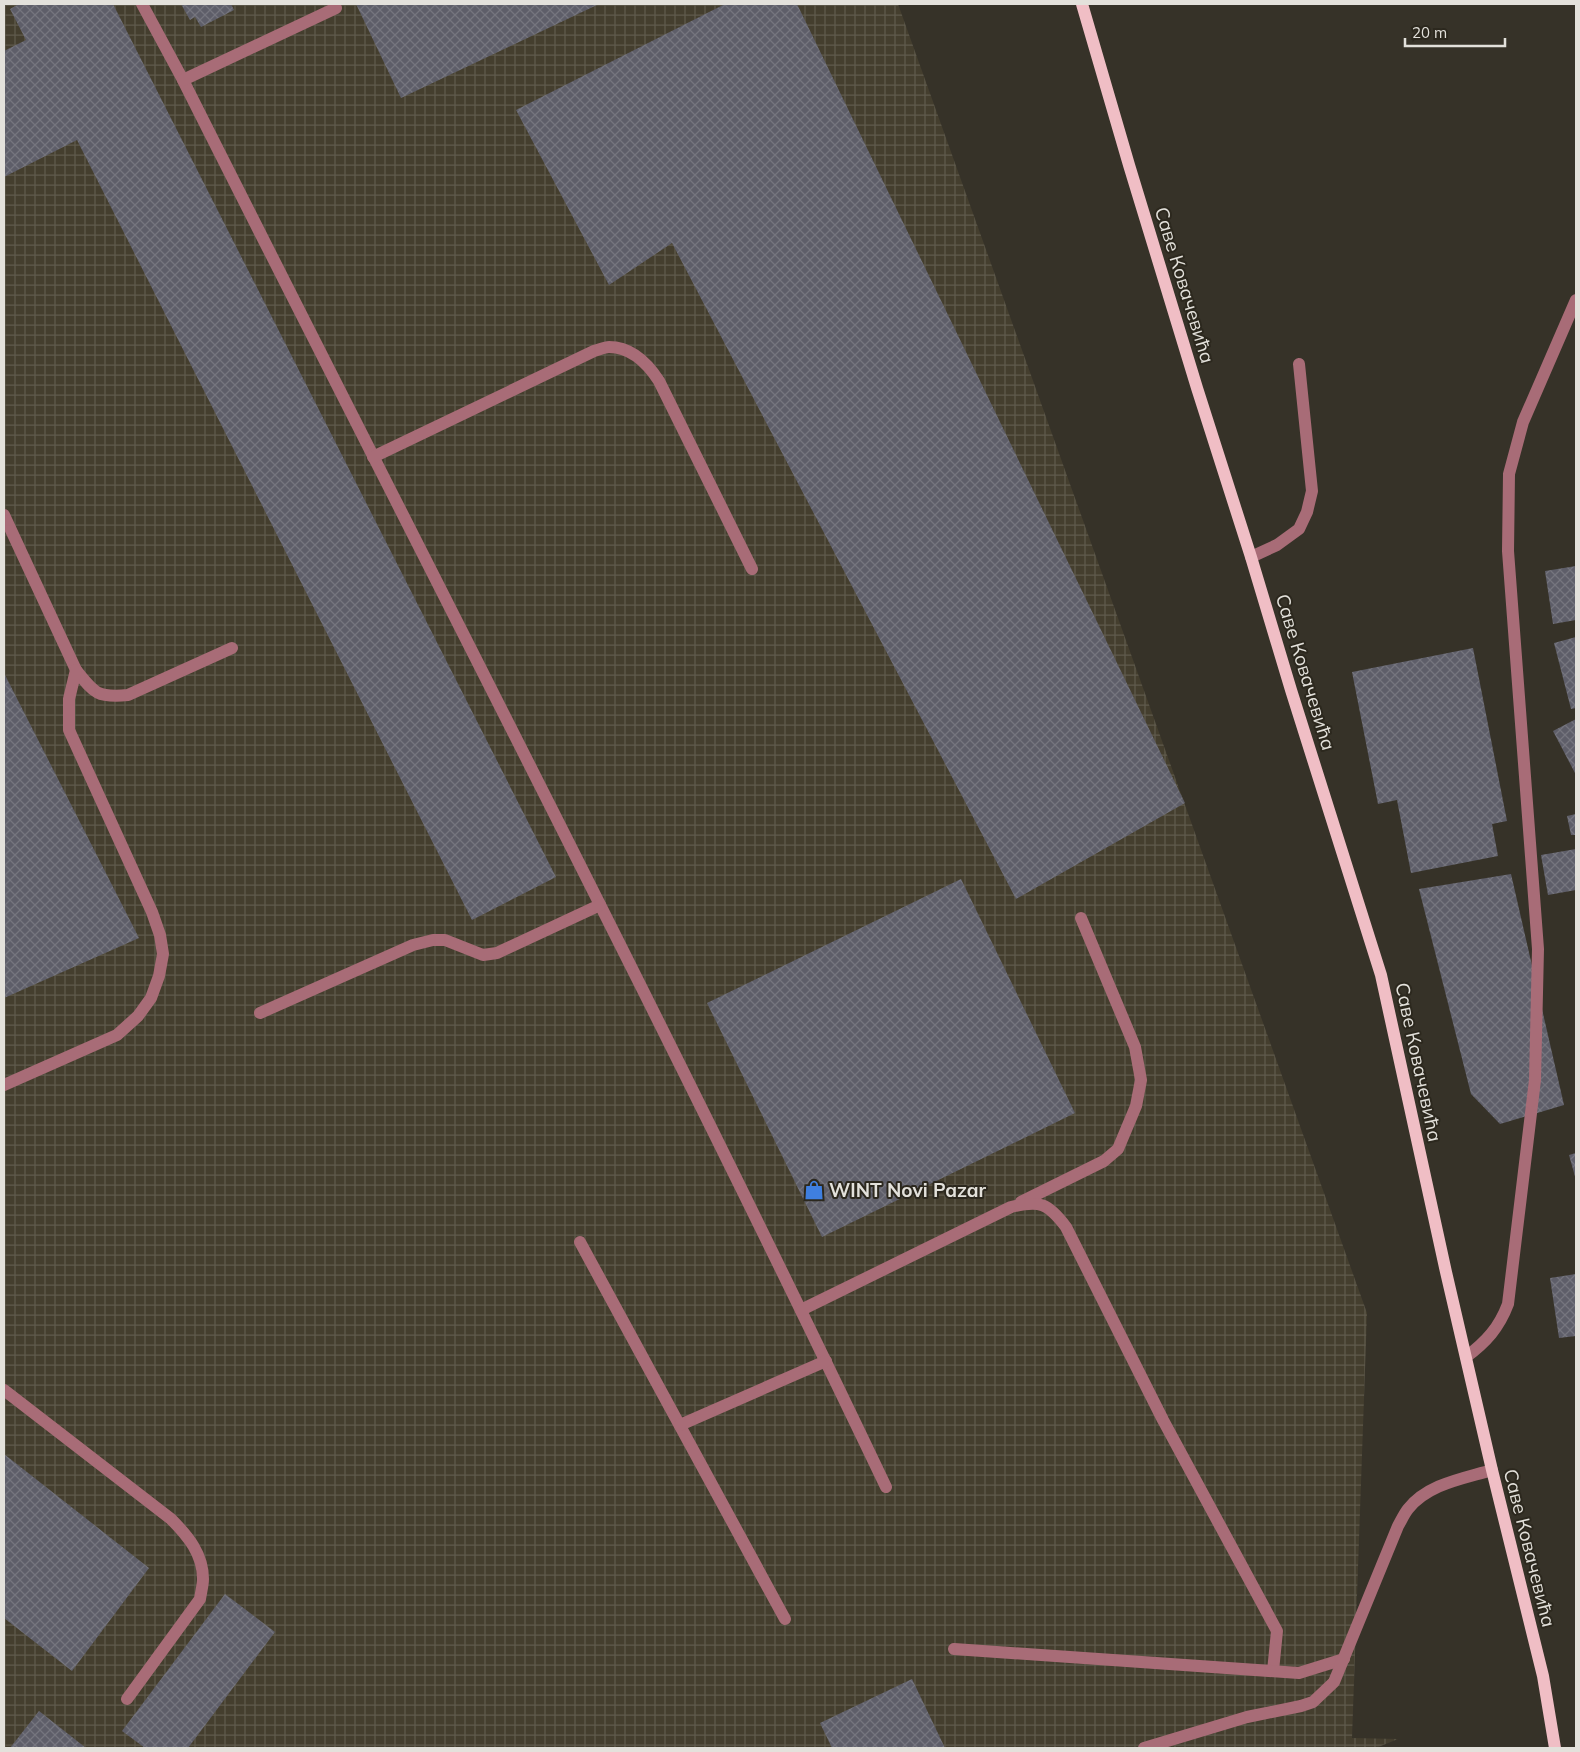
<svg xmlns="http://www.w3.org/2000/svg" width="1580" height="1752" viewBox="0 0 1580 1752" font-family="Mulish,sans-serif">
<defs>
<pattern id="industrial-grid" width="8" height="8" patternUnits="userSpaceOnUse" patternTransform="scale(1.25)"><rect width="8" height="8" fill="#443e2e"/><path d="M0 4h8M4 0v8" fill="none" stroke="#5f5a4c"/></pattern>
<pattern id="building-cross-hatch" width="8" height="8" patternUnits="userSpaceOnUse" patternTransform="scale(1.25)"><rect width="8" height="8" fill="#5e5e69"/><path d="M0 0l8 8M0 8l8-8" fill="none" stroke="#75757e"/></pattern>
</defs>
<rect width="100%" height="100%" fill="#363228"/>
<path fill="url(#industrial-grid)" d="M4,4H898L1367,1313L1352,1738L1398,1739L1376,1748H4Z"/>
<g fill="url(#building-cross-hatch)">
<path d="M19,4H113L556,877L472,920L77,140L4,177V51L26,40L10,9Z"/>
<path d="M181,4H231L234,10L201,27L195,17L190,20Z"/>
<path d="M356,4H599L401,98Z"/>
<path d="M725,4H797L1185,803L1016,899L672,243L609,285L516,110Z"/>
<path d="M1576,566V620L1553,624L1545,571Z"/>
<path d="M1576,637V708L1571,709L1554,643Z"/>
<path d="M1473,648L1507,821L1492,824L1498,856L1411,873L1397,800L1378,804L1352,672Z"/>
<path d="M4,673L139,938L4,998Z"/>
<path d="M1576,719V775L1553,731Z"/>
<path d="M1576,814V835H1571L1567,816Z"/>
<path d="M1576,849V890L1548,895L1541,855Z"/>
<path d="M1511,874L1564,1105L1500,1124L1471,1094L1419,889Z"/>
<path d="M961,879L1075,1113L822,1237L707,1003Z"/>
<path d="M1576,1153V1180L1569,1155Z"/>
<path d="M1576,1274V1336L1559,1338L1550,1278Z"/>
<path d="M4,1454L149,1568L72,1671L4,1618Z"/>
<path d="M225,1594L275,1632L188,1748H145L122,1731Z"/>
<path d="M912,1679L945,1748H832L820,1723Z"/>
<path d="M39,1711L86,1748H10Z"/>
</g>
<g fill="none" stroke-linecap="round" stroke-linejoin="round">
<g stroke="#a86c77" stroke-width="12">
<path d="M142,4L183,80C418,548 660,1013 886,1487"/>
<path d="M183,80L336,8"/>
<path d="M373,457L594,351C599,350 604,347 609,347C631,347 648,364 659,381L752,569"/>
<path d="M4,515L76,670C94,693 97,698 128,695L232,648"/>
<path d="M1251,557L1277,545L1299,529L1307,512L1312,491L1299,364"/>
<path d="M260,1013L413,945L433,940H445L483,955L497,953L600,905"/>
<path d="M4,1085L117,1035L138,1016L151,998L159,976L163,954L160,935L152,912L69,730V699L76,670"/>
<path d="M1021,1202L1104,1161L1118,1149L1136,1106L1141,1080L1135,1047L1081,918"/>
<path d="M580,1242L785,1619"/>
<path d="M801,1310L1011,1207C1040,1200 1048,1203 1066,1227L1163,1420L1277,1631L1273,1671"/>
<path d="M1466,1357C1486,1342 1499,1328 1508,1304L1535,1080L1538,949L1508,551L1509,474L1523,422L1576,300"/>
<path d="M4,1390L171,1519C188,1536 203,1554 203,1579C203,1585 201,1592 200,1599L127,1699"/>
<path d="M680,1425L826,1361"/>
<path d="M954,1649L1299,1673L1344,1659"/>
<path d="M1144,1748L1247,1717L1301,1706L1313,1702L1334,1682L1398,1526C1401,1521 1404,1514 1408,1509C1428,1484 1462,1479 1492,1470"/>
</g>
<path stroke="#f0bec5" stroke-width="12" d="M1082,4L1129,165L1197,388L1251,557L1291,690L1381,975L1446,1272L1492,1470L1543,1676L1555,1748"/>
</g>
<defs>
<symbol id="shop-bare" viewBox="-9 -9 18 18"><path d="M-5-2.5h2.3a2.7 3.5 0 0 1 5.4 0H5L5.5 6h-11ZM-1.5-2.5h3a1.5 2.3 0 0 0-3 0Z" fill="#3f7fe0" stroke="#2c281e" stroke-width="2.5" paint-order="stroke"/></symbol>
</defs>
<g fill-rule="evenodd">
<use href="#shop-bare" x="800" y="1176" width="28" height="28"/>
</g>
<g text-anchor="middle" stroke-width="4" stroke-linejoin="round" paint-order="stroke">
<g font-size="19" fill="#e3e1db" stroke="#2c281e">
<text transform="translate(1185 285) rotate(73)" y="7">Саве Ковачевића</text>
<text transform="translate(1306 672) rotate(73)" y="7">Саве Ковачевића</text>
<text transform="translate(1419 1062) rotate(78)" y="7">Саве Ковачевића</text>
<text transform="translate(1530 1548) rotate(76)" y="7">Саве Ковачевића</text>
</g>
<g font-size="19" font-weight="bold" fill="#e3e1db" stroke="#2c281e" text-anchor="start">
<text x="829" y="1197">WINT Novi Pazar</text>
</g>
</g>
<rect width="1580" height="1752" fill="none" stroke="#e3e1db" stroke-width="10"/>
<path d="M1405 38v8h100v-8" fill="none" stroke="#e3e1db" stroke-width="2.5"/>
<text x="1412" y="38" font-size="15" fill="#e3e1db" stroke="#2c281e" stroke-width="4" paint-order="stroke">20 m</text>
</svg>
